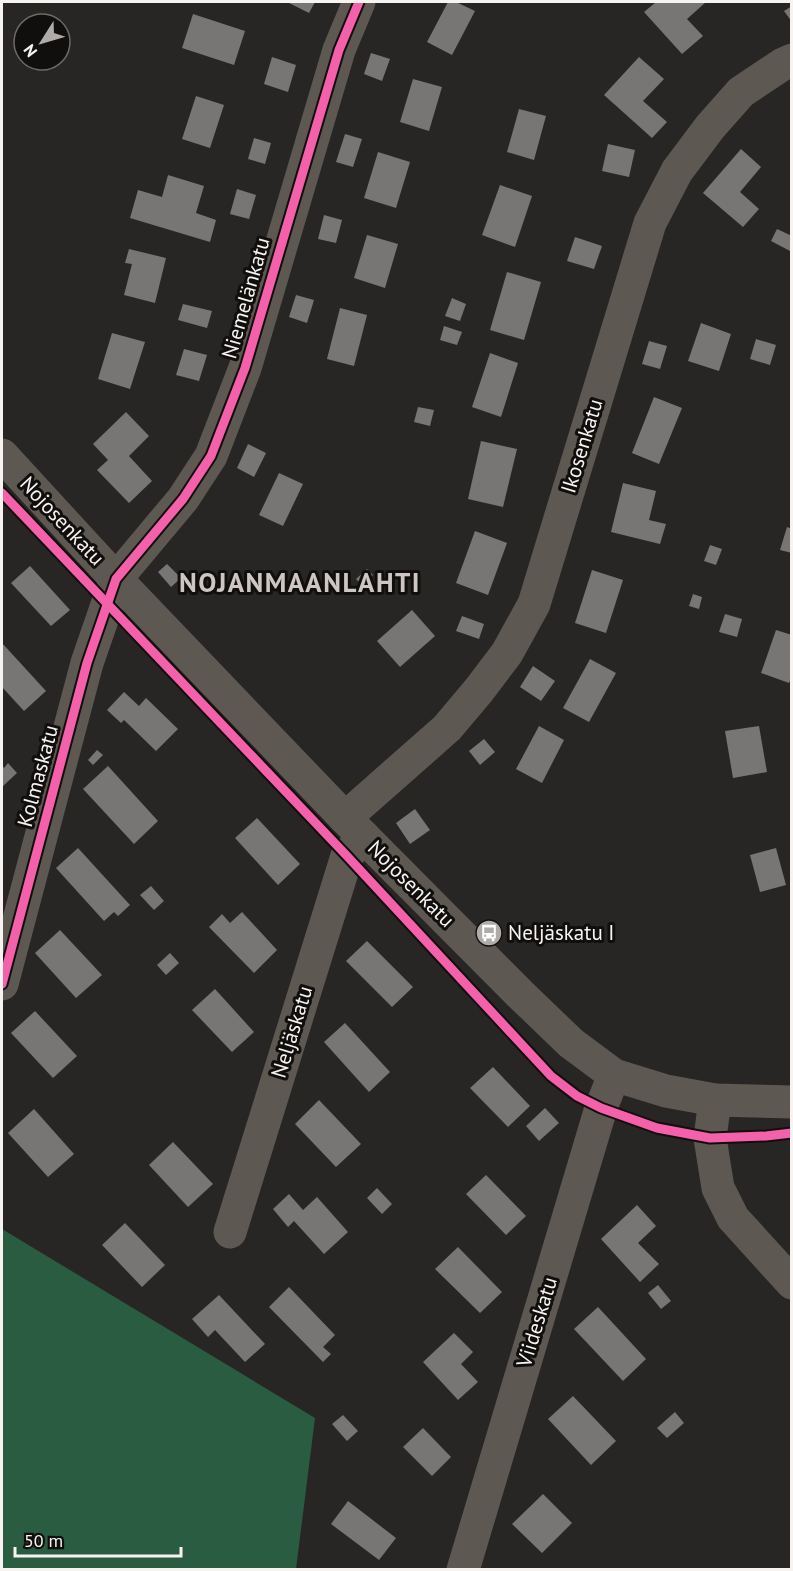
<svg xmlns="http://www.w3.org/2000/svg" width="793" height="1571" viewBox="0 0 793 1571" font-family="'PT Sans',sans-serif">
<rect width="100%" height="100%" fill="#282624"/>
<path fill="#2a5c41" d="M2,1229L315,1418L296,1569H2Z"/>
<g fill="#787674">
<path d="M287,2H315L309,13Z"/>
<path d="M448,2H456L475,11L452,55L427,42Z"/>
<path d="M656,2H706L687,19L703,36L682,54L644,12Z"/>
<path d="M792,6V22L784,11Z"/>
<path d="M193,14L245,31L234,65L182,48Z"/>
<path d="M371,53L390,59L382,81L364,74Z"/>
<path d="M272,57L296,65L288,92L264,84Z"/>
<path d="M639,57L664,79L643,101L667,122L652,138L604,95Z"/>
<path d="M413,79L442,87L429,131L400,122Z"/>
<path d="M196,96L224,105L210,148L182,139Z"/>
<path d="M519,109L546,116L534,160L507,152Z"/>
<path d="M345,134L362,139L353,167L336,162Z"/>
<path d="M254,138L271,143L265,164L248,159Z"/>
<path d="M608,144L635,150L629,177L602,171Z"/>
<path d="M741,149L761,167L740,192L759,209L743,227L703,193Z"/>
<path d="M378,152L410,162L396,208L364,198Z"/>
<path d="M168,175L204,186L196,213L216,220L210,242L130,218L138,190L162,197Z"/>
<path d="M500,185L532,196L515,247L482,235Z"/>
<path d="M237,189L256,195L249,219L230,214Z"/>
<path d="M324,215L342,220L336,243L318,239Z"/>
<path d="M777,229L792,236L790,251L771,241Z"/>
<path d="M367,235L398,244L385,288L354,278Z"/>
<path d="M575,237L602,246L594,269L567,261Z"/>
<path d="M129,249L166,258L155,303L124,295L132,264L125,263Z"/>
<path d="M507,272L541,282L524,340L490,330Z"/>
<path d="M296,295L314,300L307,323L289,317Z"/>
<path d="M452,298L466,304L460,321L445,316Z"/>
<path d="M183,304L212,311L207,328L178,320Z"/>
<path d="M340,308L367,315L354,366L327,359Z"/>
<path d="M701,323L731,334L719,371L688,361Z"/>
<path d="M444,326L462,332L457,345L440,340Z"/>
<path d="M112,333L145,342L130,389L98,379Z"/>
<path d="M756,339L776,345L770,365L750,359Z"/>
<path d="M649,341L667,346L660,369L642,364Z"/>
<path d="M184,349L207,355L199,381L176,375Z"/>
<path d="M490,353L518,363L501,417L472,407Z"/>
<path d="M654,397L682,408L659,464L632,453Z"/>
<path d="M418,407L434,410L430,426L414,422Z"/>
<path d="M126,412L149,436L129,456L152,481L129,503L97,470L108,460L93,444Z"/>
<path d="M481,441L517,449L503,507L468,499Z"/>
<path d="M248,444L266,453L254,477L237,468Z"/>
<path d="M279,473L303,484L283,526L259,515Z"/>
<path d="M623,483L656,491L649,520L666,524L660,544L611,532Z"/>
<path d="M787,527L792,529V553L780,550Z"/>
<path d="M475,531L507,543L488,595L456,583Z"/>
<path d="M710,545L722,549L716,565L704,561Z"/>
<path d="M167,564L181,578L171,587L158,572Z"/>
<path d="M30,566L70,610L51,626L11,583Z"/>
<path d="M367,569L373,575L362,585L356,579Z"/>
<path d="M592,570L623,580L606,633L575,623Z"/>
<path d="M693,594L702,597L699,609L689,606Z"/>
<path d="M412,610L435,636L400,667L377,641Z"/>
<path d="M725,614L742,619L737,637L719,632Z"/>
<path d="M462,616L484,624L479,639L456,631Z"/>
<path d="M776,630L792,635V676L789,683L761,673Z"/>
<path d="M2,643L46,691L24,711L2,687Z"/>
<path d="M590,659L616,673L589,722L563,708Z"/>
<path d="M533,666L555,681L541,701L520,687Z"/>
<path d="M124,692L139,706L146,698L178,729L156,751L124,720L121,723L107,710Z"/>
<path d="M539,726L564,740L542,783L516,769Z"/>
<path d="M759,726L767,772L733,778L725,731Z"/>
<path d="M484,739L495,752L480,765L469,751Z"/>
<path d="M97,750L103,755L93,765L88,760Z"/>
<path d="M8,763L17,773L2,787V765L4,768Z"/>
<path d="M108,766L158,821L134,844L83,789Z"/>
<path d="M415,809L430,830L410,844L396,823Z"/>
<path d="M257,818L300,864L278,885L235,838Z"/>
<path d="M78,848L130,905L118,916L114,912L104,921L56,868Z"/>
<path d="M776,848L786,885L760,892L750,855Z"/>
<path d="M151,886L164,901L154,910L140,895Z"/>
<path d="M242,912L277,950L254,973L209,927L222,914L230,923Z"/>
<path d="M60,930L102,975L76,998L35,953Z"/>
<path d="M367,941L413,987L392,1007L346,961Z"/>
<path d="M170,953L179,963L166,975L157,965Z"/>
<path d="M215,989L254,1032L232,1052L192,1010Z"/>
<path d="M35,1011L77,1056L53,1078L11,1033Z"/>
<path d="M345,1023L390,1072L369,1092L324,1042Z"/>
<path d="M493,1067L530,1106L508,1127L470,1088Z"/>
<path d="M319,1100L361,1144L336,1167L295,1124Z"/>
<path d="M545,1108L559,1123L539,1141L526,1126Z"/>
<path d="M34,1109L74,1154L48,1177L8,1133Z"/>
<path d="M173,1142L213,1184L188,1207L149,1165Z"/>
<path d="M486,1175L526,1216L506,1235L466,1194Z"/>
<path d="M377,1188L392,1204L382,1214L367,1198Z"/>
<path d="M289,1194L303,1210L317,1197L348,1232L324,1254L294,1221L288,1227L273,1209Z"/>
<path d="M637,1205L656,1226L638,1243L659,1264L640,1282L601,1239Z"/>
<path d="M125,1223L165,1265L142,1287L102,1245Z"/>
<path d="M458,1247L502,1292L480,1313L435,1269Z"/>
<path d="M658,1285L671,1301L661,1309L648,1293Z"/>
<path d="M289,1287L335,1335L323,1347L331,1354L323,1362L269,1307Z"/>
<path d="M219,1295L265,1344L245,1362L215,1330L208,1337L192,1319Z"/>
<path d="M598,1307L646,1359L623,1381L574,1329Z"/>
<path d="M454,1333L473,1352L461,1364L478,1382L458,1400L423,1362Z"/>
<path d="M573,1396L616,1441L591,1465L548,1419Z"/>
<path d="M675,1412L684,1423L667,1438L657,1428Z"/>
<path d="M343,1415L358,1431L347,1441L332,1424Z"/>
<path d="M423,1428L451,1457L432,1476L403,1447Z"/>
<path d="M543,1494L572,1523L542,1553L512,1524Z"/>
<path d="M348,1501L396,1538L379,1560L331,1524Z"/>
</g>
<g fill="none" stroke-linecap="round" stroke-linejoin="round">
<g stroke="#5d5852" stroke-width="33">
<path d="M2,455L116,579L345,818L520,994L571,1043L614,1075L666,1091L715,1100L792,1102"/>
<path d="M345,818L447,728L479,690L507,653L534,604L650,223L677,171L710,127L741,92L783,64L792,60"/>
<path d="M2,984L87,663L116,579L183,499L211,456L245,368L339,50L359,2"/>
<path d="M715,1100L710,1138L718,1188L733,1218L792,1283"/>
<path d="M230,1232L347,856L363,836"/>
<path d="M463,1570L601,1108L614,1075"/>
</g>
<defs>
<g id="cycleway">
<path d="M2,493L347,856L551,1076L577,1096L601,1108L657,1128L710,1138L766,1136L792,1133"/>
<path d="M2,984L87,663L116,579L183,499L211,456L245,368L339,50L359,2"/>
</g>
</defs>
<use href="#cycleway" stroke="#110f0d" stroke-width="13"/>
<use href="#cycleway" stroke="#f560ab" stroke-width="9"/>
</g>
<defs>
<symbol id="bus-disc" viewBox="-11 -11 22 22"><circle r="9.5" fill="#aeaba9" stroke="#110f0d"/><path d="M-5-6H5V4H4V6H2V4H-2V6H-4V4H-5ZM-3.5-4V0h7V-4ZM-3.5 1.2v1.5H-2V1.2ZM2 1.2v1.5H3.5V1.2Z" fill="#fff"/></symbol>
</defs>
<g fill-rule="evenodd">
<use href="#bus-disc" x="474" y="918" width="30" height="30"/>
</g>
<g text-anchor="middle" stroke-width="6" stroke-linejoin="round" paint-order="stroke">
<g font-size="21" fill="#f6f3f1" stroke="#110f0d">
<text transform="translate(246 298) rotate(-74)" y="7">Niemelänkatu</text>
<text transform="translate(582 446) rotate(-73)" y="7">Ikosenkatu</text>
<text transform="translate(62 521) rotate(47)" y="7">Nojosenkatu</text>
<text transform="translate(38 776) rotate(-75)" y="7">Kolmaskatu</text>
<text transform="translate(411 884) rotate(45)" y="7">Nojosenkatu</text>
<text transform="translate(292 1032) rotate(-73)" y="7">Neljäskatu</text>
<text transform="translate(537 1322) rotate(-73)" y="7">Viideskatu</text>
</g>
<g font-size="21" fill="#f6f3f1" stroke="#110f0d" text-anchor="start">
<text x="508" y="940">Neljäskatu I</text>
</g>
<g font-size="27" font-weight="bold" letter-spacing="1.5" fill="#cdc6c2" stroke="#110f0d">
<text x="300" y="592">NOJANMAANLAHTI</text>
</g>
</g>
<rect width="793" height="1571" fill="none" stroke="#f6f3f1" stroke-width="6"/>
<g transform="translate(42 42) rotate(233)"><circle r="28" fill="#110f0d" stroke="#6d6a68" stroke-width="1.5"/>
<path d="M0-4.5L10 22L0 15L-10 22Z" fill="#aeaba9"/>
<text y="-9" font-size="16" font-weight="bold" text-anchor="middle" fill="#f6f3f1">N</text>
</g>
<path d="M15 1547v9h166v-9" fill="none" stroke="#f6f3f1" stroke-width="3"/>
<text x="24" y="1547" font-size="18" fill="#f6f3f1" stroke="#110f0d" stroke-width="4.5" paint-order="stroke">50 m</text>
</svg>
